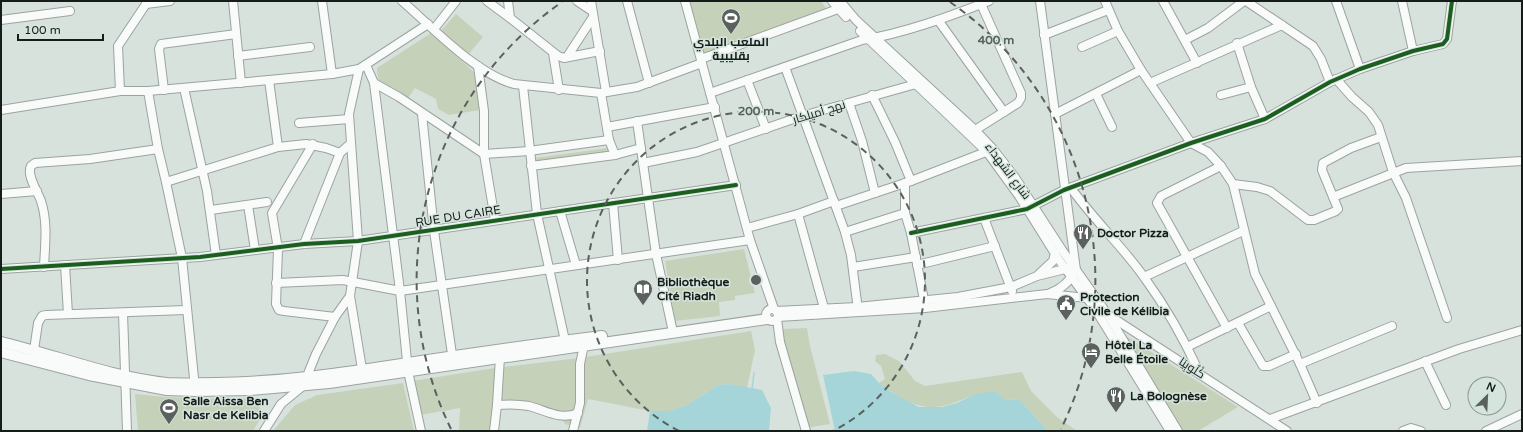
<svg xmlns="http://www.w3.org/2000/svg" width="1523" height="432" viewBox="0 0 1523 432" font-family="'Varela Round',Cairo,sans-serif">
<rect width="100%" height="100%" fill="#d8e2dd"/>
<g fill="#c6d1b9">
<path d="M688,1H821L829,12L703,57Z"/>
<path d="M456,14L483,37L467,56L440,32Z"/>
<path d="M431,33L476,74L480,110L449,115L438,109L436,99L415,88L406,101L379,85L377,68Z"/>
<path d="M608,148L609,157L535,168L534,158Z"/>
<path d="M744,249L755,293L735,296V300L719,302L720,316L675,321L665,261Z"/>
<path d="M807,328L810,346L830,424L806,428L780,329Z"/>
<path d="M751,331L755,350L747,388L730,384L718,385L687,405L670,411H650L588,399L580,428L565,424L557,412L496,405L491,431H459L460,408L420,415L412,381L495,368L579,358Z"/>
<path d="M1118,331L1238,407L1198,431H1180Z"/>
<path d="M885,354L899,361L915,381L925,386L1022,372L1031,391L1058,418L1077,431H1048L1020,400L1004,399L977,393C934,414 918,412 879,383L885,379L881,366L875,361L876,355Z"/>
<path d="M403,383L414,431H273L295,405L317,395Z"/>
<path d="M135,394C177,399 218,399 260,398V419L253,431H138Z"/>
</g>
<g fill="#a5d5d8">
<path d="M854,371L871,374L879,383L891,392L919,407H942L957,403L977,393L996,392L1004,399L1020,400L1048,431H835L823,375Z"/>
<path d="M730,384L762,390L771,408L769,431H647L650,411H669L687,405L718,385Z"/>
</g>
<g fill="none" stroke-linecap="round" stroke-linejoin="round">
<path stroke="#a5d5d8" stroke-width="1.5" d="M752,389L754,373"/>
<defs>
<g id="minor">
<path d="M233,1L241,83"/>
<path d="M322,1L332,74"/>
<path d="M402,1C432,27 476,74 514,84L601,93L637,87L702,63"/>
<path d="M487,1L510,18"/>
<path d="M508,1L510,18L558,56L564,58L600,51"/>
<path d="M577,1L592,11"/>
<path d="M591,1L606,92"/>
<path d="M627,1L649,83"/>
<path d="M685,1L750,240L774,309"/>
<path d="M832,1L846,17"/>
<path d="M840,1L856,20L975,130L993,149L1014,176L1062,250L1108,315L1178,431"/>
<path d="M1040,1L1076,270C1070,281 1062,289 1050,293"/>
<path d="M1105,1L1118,31L1141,70L1191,143L1208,152L1221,166L1233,184L1255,274L1300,364L1317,403"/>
<path d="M1163,1L1197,63"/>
<path d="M1246,1L1313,46L1321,59L1330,82"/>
<path d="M1336,1L1360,69"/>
<path d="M1402,1L1413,51"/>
<path d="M146,4L170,1"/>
<path d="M1,20L70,11"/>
<path d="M938,20L1004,112"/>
<path d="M434,29L456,1"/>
<path d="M860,31L987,152L1019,196L1059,260L1095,309L1170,431"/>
<path d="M1044,35L1108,10"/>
<path d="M1185,40L1208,28L1244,1"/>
<path d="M1237,43L1251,87L1265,119"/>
<path d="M1082,47L1118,31"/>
<path d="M553,53L559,90"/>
<path d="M238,56L310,47"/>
<path d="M567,57L593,17"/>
<path d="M701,59L838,9"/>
<path d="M366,65L374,83L399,97L484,154L529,151L609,140"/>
<path d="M478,66L484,111V154L495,220"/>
<path d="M785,67L845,232L851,255L858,310"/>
<path d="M359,69L349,114L358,241L350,296L363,375"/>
<path d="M1336,79L1352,97L1369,112L1378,125L1393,172L1406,198L1447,318"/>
<path d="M269,80L278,147"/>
<path d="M747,80L766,129"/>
<path d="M374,83L400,291L408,371L421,431"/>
<path d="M1150,83L1282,25"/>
<path d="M523,86L537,214L566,345"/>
<path d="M184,88L207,191L216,255"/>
<path d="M164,90L159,49L161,44L236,34"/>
<path d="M120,91L118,46L148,1"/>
<path d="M148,91L158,149L166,182L182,258L195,388"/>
<path d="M601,93L609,140L615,155"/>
<path d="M710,93L862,40C905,33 948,17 989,1"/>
<path d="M1096,94L1112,127"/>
<path d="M872,95L895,142L911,181"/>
<path d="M1221,95L1251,87"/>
<path d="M849,103L862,141L875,193"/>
<path d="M1,110L120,91H148L269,80L332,74L359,69L428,24"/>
<path d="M422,114L434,231L453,361"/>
<path d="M1055,114L1141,70"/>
<path d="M637,121L656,254L673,332"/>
<path d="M299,123L349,119"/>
<path d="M607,127L715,107"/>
<path d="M972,132L1018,103L1021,98V93L981,4"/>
<path d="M313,144L272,213L278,249L276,304L279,310L284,311L335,317"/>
<path d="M643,163L697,152L802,116L916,84"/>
<path d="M531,166L615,155L641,148"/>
<path d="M1221,166L1161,196L1157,203L1227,328"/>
<path d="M166,182L278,147L306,144L326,148L340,153"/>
<path d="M905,183V213L911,233L925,305"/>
<path d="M1233,184L1257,187L1270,191L1308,220H1314L1336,211L1338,209L1322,170L1323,163L1351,148L1381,137"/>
<path d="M1071,188C1093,219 1122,246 1144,277C1165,306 1184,339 1199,372"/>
<path d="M1,194L37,191"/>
<path d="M1333,197L1406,168L1522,161"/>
<path d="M613,203L618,260"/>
<path d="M248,205L255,250"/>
<path d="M836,206L911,181L991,150"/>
<path d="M211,210L267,202"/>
<path d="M560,211L576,265"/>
<path d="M798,214L824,308"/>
<path d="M984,218L1012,291"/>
<path d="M747,228L798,214L834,201"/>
<path d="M845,232L905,213"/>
<path d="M911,233L1027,209L1064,190L1191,143L1265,119L1330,82L1360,69L1413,51L1443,44L1447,39L1452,1"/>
<path d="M304,244L340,153L350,144"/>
<path d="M65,265L68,314"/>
<path d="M917,265L995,246"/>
<path d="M44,267C45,245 48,222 41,201C38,192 26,175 31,166L35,163L90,159L158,149"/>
<path d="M853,267L916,257"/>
<path d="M1,269L200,257L304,244L358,241L736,185"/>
<path d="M1039,274L1053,261L1055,253"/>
<path d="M1144,277L1243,231"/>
<path d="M276,283L343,280L400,291L750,240"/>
<circle cx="772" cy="315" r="6"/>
<path d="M776,311L857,307L958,297L1011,287L1037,276L1069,268"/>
<path d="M123,313L127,431"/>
<path d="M1110,316L1287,431"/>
<path d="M778,317L925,308L1047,294L1087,298"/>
<path d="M777,319L780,342L806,431"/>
<path d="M1238,323L1263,366H1269L1296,354"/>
<path d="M1187,347L1271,306"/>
<path d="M34,350L38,323L42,316L46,315L186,310"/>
<path d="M1425,361L1446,405"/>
<path d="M1300,364L1392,326"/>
<path d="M497,405C508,404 518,404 529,406C545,410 561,421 578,413"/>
<path d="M1270,419L1459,349L1522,330"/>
<path d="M264,431L281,404L303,386L316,354L335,317L350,296"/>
<path d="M494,431L497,405L500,357"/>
<path d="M573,431L580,403V364L584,345"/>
<path d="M1403,431L1411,428L1421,431"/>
<path d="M1486,431L1522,414"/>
</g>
<g id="major">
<path d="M1,342C56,355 111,377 167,383C184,384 200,383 216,383C281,382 344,373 408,363C473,353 537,344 602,336"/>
<path d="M1,352L89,375L167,390L195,391L250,390L329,383L767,319"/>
</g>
</defs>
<use href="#minor" stroke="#9ca39f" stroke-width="10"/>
<use href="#major" stroke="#9ca39f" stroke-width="12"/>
<use href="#minor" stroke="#f9fbfa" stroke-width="8"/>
<use href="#major" stroke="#f9fbfa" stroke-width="10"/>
<defs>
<g id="cycleway">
<path d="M911,233L1027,209L1064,190L1191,143L1265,119L1330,82L1360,69L1413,51L1443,44L1447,39L1452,1"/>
<path d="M1,269L200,257L304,244L358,241L736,185"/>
</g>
</defs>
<use href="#cycleway" stroke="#d5e5dd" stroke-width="6"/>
<use href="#cycleway" stroke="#1b5e20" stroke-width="4"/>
</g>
<g fill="none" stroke="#5a615e" stroke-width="2" stroke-dasharray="7 5">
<path d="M679 431A169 169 0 1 1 833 431"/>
<path d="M451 429A339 339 0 0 1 562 2M950 2A339 339 0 0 1 1061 429"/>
</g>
<defs>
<symbol id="stadium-pin" viewBox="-11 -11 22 30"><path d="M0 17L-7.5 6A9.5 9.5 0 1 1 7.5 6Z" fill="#5a615e" stroke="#d5e5dd"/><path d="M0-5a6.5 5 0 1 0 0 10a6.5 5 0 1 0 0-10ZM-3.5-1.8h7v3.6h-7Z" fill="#fff"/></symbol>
<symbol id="restaurant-pin" viewBox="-11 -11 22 30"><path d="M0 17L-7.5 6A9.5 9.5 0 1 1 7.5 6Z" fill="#5a615e" stroke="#d5e5dd"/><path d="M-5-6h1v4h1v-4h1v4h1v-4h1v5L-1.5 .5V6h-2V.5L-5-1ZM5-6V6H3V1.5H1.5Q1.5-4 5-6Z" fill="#fff"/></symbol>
<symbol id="library-pin" viewBox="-11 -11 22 30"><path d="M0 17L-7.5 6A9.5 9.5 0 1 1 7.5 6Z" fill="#5a615e" stroke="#d5e5dd"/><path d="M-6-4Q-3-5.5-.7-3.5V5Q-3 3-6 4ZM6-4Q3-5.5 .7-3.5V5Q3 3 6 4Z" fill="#fff"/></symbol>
<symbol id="civic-pin" viewBox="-11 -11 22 30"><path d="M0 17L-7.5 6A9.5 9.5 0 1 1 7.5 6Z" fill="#5a615e" stroke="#d5e5dd"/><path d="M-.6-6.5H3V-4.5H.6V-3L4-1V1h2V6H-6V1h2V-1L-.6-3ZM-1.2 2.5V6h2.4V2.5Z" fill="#fff"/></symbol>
<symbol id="hotel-pin" viewBox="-11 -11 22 30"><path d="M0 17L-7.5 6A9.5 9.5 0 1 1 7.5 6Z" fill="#5a615e" stroke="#d5e5dd"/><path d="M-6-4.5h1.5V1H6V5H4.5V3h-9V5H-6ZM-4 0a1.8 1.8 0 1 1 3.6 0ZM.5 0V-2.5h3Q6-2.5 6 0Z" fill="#fff"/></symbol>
</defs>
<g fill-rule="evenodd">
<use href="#stadium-pin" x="720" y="7" width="22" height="30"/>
<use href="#restaurant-pin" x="1072" y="222" width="22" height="30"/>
<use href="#library-pin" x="632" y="278" width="22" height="30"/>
<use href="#civic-pin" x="1055" y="293" width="22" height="30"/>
<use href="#hotel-pin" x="1080" y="341" width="22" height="30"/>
<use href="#restaurant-pin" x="1105" y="385" width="22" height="30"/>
<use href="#stadium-pin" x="158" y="397" width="22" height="30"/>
</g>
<g text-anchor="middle" stroke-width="3" stroke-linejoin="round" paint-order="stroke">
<g font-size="12" font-weight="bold" fill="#161c19" stroke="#d5e5dd" text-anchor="start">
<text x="731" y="46" text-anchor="middle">الملعب البلدي<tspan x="731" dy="14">بقليبية</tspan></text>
<text x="1097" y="237">Doctor Pizza</text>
<text x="657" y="286">Bibliothèque<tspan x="657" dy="14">Cité Riadh</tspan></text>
<text x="1080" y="301">Protection<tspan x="1080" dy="14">Civile de Kélibia</tspan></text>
<text x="1105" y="349">Hôtel La<tspan x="1105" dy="14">Belle Étoile</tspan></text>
<text x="1130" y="400">La Bolognèse</text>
<text x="183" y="405">Salle Aissa Ben<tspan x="183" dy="14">Nasr de Kelibia</tspan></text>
</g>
<g font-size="12" fill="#161c19" stroke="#d5e5dd">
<text transform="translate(819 112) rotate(-17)" y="4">نهج أميلكار</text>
<text transform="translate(1008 171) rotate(53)" y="4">شارع الشهداء</text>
<text transform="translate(458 216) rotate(-9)" y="4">RUE DU CAIRE</text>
<text transform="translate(1192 368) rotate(33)" y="4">كْلُوبِيَا</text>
</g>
</g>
<circle cx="756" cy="280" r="6" fill="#5a615e" stroke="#d5e5dd" stroke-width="2"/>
<g font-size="12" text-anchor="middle" font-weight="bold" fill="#5a615e" stroke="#d5e5dd" stroke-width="3" stroke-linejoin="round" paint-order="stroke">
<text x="996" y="44">400 m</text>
<text x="756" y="115">200 m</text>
</g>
<rect width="1523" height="432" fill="none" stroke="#161c19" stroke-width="4"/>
<g transform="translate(1487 396) rotate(24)"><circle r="19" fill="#d5e5dd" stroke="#89958f"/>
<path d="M0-3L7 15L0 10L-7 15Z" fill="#5a615e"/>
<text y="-6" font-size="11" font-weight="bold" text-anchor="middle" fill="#161c19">N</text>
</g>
<path d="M18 34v6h85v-6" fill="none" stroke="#161c19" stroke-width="2"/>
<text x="24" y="34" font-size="12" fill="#161c19" stroke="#d5e5dd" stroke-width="3" paint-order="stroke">100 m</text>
</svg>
